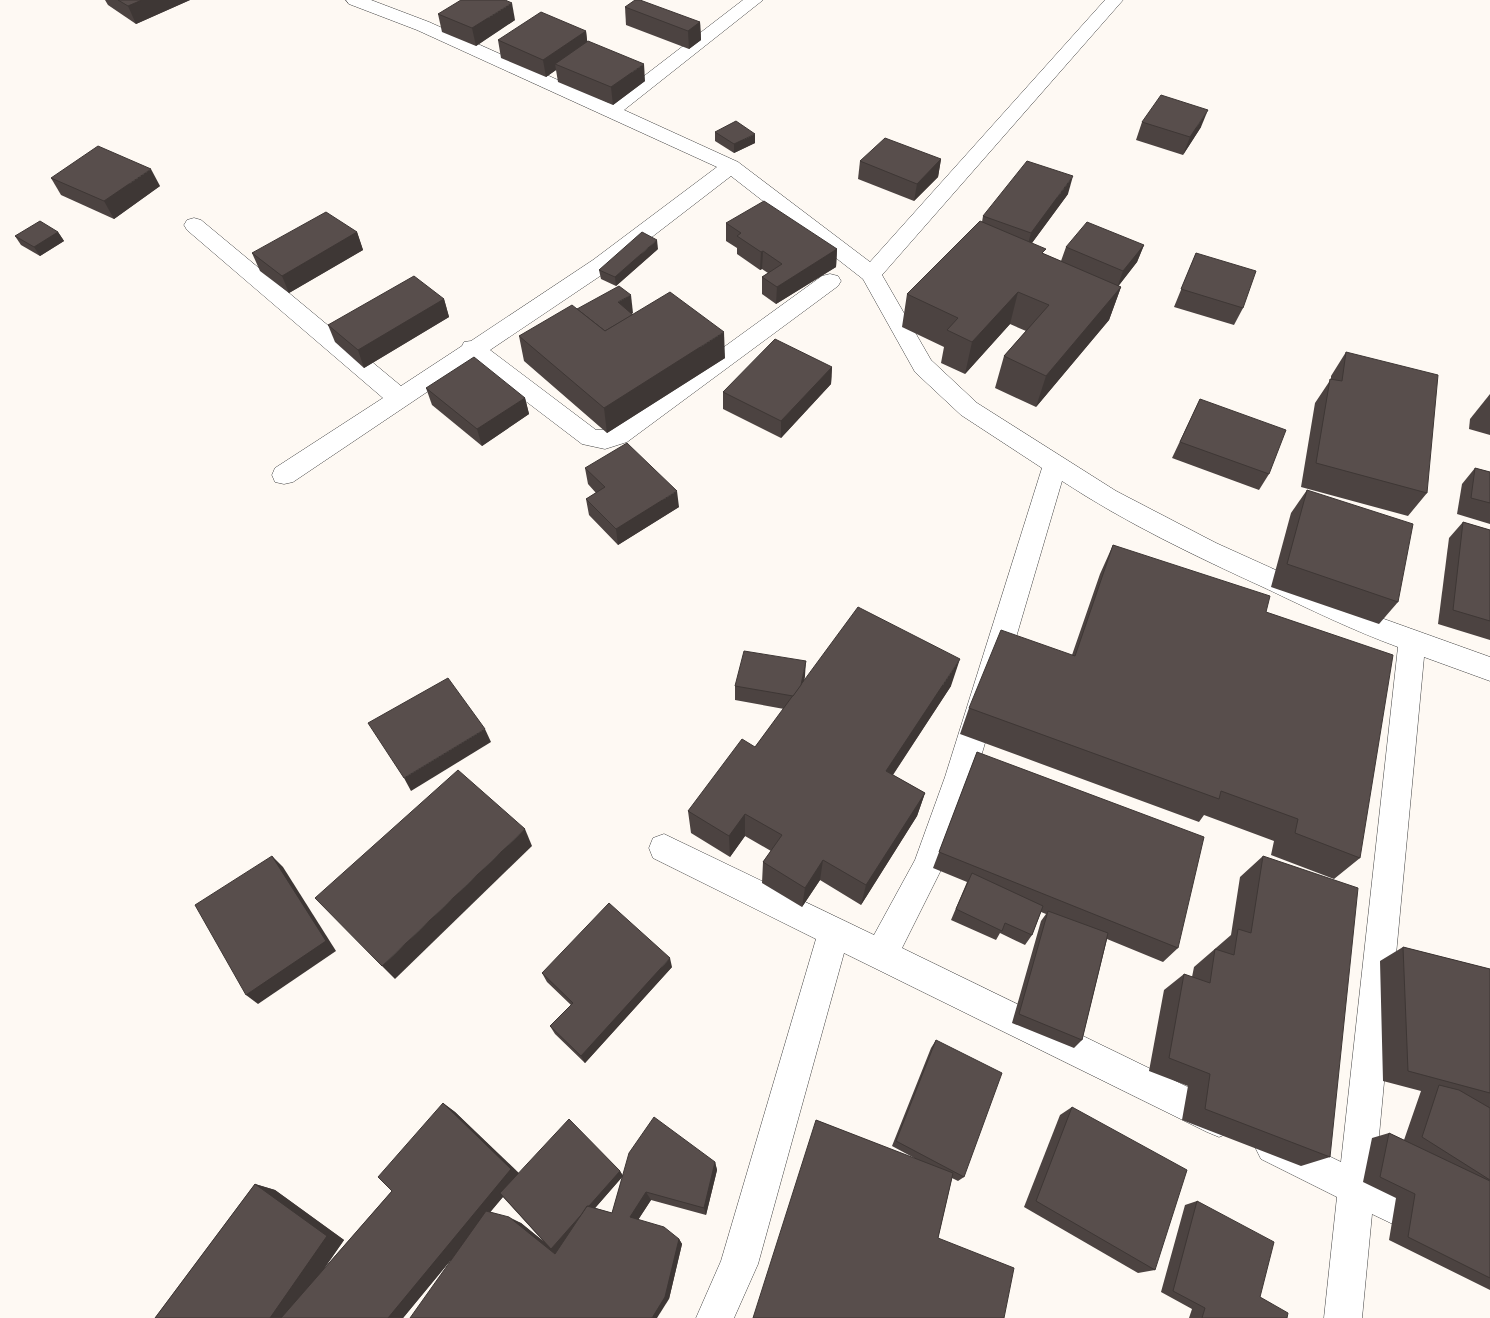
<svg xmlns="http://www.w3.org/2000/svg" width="1490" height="1318" viewBox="0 0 1490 1318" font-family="'Noto Serif',serif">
<rect width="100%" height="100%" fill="#fef9f3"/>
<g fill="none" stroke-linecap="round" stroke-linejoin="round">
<defs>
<path id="minor" d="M346,0H371L429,22L609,103L743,0H763L624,110L738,162L870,262L1105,0H1123L882,275L931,360L977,403L1116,491L1216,543L1384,619L1490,657V681L1424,657L1375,1178L1490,1234V1271L1372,1214L1362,1318H1324L1337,1197L1261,1159L1255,1147L1261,1135L1273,1129L1341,1162L1398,647C1352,630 1309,609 1265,588C1195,556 1126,523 1062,481L975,777L943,866L902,948L1231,1108L1236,1120L1231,1132L1219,1137L1207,1132L844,953L758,1264L734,1318H696L721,1261L816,939L653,858L649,848L653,838L664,834L874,935L915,860L945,777L1042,468L961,415L915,372L863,279L731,176L609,270L490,350L596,430L611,429L822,276L830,274L838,276L841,281L838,286L627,442L605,449L582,444L473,361L293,482L284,484L275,482L272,475L275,468L383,398L187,230L184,225L187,220L194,218L201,220L401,386L462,346L464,342L471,341L593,260L717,167L417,30L349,4Z"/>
</defs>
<use href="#minor" stroke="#434343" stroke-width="1"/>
<use href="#minor" fill="#fff" fill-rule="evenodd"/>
</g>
<g fill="#4c4341" fill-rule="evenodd">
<path d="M105,0H190L136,24L108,5Z"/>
<path d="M625,7L700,22L701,40L689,49L626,25Z"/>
<path d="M438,14L515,20L476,46L442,32Z"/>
<path d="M586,31L587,42L645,81L613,105L558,82L556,70L546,77L501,58L498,40Z"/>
<path d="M1142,122L1201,127L1183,155L1136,140Z"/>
<path d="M715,132L755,143L734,153L715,141Z"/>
<path d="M941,159L938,177L914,201L858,179L860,161Z"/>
<path d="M51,178L160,186L114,219L61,195Z"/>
<path d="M1068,194L1032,243L1044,254L1061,261L1066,247L1144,245L1137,262L1118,286L1121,287L1109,320L1036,407L995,388L1004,356L1026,331L1010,324L965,374L941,363L944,347L902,327L907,294L982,222L983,216Z"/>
<path d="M726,223L837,249L836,267L776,304L762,294V277L768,273L762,269L760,270L737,254V248L726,241Z"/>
<path d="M58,232L64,241L40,256L21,245L15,236Z"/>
<path d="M357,232L363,250L289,293L260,271L252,253Z"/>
<path d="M658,249L616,286L601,279L599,270Z"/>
<path d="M1196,253L1243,308L1234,325L1174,307Z"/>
<path d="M444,299L449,317L364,368L335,342L328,325Z"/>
<path d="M577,309L633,313L631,314L633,315L725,358L607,433L524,361L519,336Z"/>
<path d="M1346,352L1427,493L1408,516L1301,487L1315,403L1331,379V376Z"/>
<path d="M832,367L831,384L781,438L723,409V392Z"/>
<path d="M426,388L525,398L529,414L482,446L432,405Z"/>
<path d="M1490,394V435L1469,429L1470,419Z"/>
<path d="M1200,399L1269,474L1259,490L1172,458Z"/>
<path d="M585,468L679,507L618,545L589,515L586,499L596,493L588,484Z"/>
<path d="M1475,468L1490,472V524L1457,514L1462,484Z"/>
<path d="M1307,490L1398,602L1379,624L1271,587L1291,513Z"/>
<path d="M1463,522L1490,530V640L1438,624L1449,538Z"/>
<path d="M1113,545L1266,612L1360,858L1334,879L1271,855L1274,841L1204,815L1199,822L960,734L969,708L1072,655L1100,574Z"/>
<path d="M805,676L804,681L951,686L893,775L925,793L917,816L861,905L820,880L802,907L762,883L763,862L771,851L745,836L730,857L691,833L688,811L755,747L784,709L735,700V686Z"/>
<path d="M977,752L1178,948L1163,962L1107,939L1082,1040L1074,1048L1012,1023L1041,921L1046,914L1041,912L1032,935L1025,945L1000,933L996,940L951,920L967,882L933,868Z"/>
<path d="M1263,856L1330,1157L1301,1166L1182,1120L1188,1086L1149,1071L1164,990L1184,974L1192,977L1194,967L1231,935L1240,877Z"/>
<path d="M1403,947L1490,969V1290L1389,1240L1396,1198L1363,1182L1372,1138L1389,1133L1404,1140L1421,1091L1383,1081L1380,961Z"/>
<path d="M672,967L585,1063L555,1034L550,1026L571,1005L547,982L542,973Z"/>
<path d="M936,1040L964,1177L958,1181L952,1178L938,1238L1004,1318L816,1120L918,1160L892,1146L931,1048Z"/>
<path d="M443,1103L455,1112L518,1173L620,1171L623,1176L715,1162L717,1170L706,1215L651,1200L638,1220L679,1239L682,1244L669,1299L450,1261L403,1318H155L255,1184L275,1190L344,1240L323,1270L392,1191ZM623,1176L612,1213L595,1208ZM503,1197L544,1242L521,1223L490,1212Z"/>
<path d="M1072,1107L1155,1270L1138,1273L1024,1207L1060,1115Z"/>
<path d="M1197,1201L1260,1297L1287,1318H1189L1192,1309L1161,1292L1185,1205Z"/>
</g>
<g fill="#3e3735">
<path d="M142,0H190L136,24L128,6Z"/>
<path d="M512,3L515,20L476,46L472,28Z"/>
<path d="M700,22L701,40L689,49L688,31Z"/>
<path d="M586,31L588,48L555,64L556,70L546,77L543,60Z"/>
<path d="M644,64L645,81L613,105L611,87Z"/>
<path d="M1208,110L1201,127L1183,155L1190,137Z"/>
<path d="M755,134V143L734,153V144Z"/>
<path d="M941,159L938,177L914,201L917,184Z"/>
<path d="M151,169L160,186L114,219L104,201Z"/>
<path d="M1073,176L1068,194L1026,251L1031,233Z"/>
<path d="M58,232L64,241L40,256L34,247Z"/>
<path d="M357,232L363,250L289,293L282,276Z"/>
<path d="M657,240L658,249L616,286L615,277Z"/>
<path d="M1144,245L1137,262L1117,288L1123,271Z"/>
<path d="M837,249L836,267L776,304L777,287Z"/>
<path d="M763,251L762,269L760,270L761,252Z"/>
<path d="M1121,287L1109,320L1036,407L1046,376Z"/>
<path d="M1018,292L1010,324L965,374L972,342Z"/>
<path d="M631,295L633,313L620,320L618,302Z"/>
<path d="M444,299L449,317L364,368L358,350Z"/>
<path d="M724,332L725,358L607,433L604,408Z"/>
<path d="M832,367L831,384L781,438V421Z"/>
<path d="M525,398L529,414L482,446L477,429Z"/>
<path d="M677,491L679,507L618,545L616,529Z"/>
<path d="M960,659L951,686L880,794L886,771Z"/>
<path d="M806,661L805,676L797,711L798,697Z"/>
<path d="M485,729L491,742L411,791L404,778Z"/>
<path d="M925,793L917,816L861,905L866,885Z"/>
<path d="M745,814V836L730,857L729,836Z"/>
<path d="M525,829L532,846L395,979L382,966Z"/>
<path d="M272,856L283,867L336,951L258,1004L246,995Z"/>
<path d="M823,860L820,880L802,907L805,888Z"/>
<path d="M670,958L672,967L585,1063L581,1056Z"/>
<path d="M443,1103L455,1112L521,1175L403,1318H388Z"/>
<path d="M715,1162L717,1170L706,1215L704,1208Z"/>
<path d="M620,1171L623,1176L555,1254L509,1217L521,1223L552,1248Z"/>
<path d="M255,1184L275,1190L344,1240L290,1318H270Z"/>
<path d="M646,1192L651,1200L636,1223L630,1217Z"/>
<path d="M679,1239L682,1244L669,1299L657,1318H652Z"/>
</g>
<g fill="#584e4c" stroke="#3e3735">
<path d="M118,0H142L128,6Z"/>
<path d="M461,0H505L512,3L472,28L438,14Z"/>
<path d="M635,0H640L700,22L688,31L625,7Z"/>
<path d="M541,12L586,31L543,60L498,40Z"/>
<path d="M588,41L644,64L611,87L555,64Z"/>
<path d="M1161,95L1208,110L1190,137L1142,122Z"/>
<path d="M736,121L755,134L734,144L715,132Z"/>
<path d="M885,138L941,159L917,184L860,161Z"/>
<path d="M98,146L151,169L104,201L51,178Z"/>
<path d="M1027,161L1073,176L1031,233L983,216Z"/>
<path d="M764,201L837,249L777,287L762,277L782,264L763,251L761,252L737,236L741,233L726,223Z"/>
<path d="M326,212L357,232L282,276L252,253Z"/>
<path d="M40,221L58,232L34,247L15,236Z"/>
<path d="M980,221L1046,249L1042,253L1121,287L1046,376L1004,356L1049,305L1018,292L972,342L947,330L958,318L907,294Z"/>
<path d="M1087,222L1144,245L1123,271L1066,247Z"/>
<path d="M642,232L657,240L615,277L599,270Z"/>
<path d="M1196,253L1256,271L1243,308L1181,289Z"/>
<path d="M414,276L444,299L358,350L328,325Z"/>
<path d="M619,286L631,295L618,302L633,315L605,331L577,309Z"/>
<path d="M670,292L724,332L604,408L519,336L572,305L605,331Z"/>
<path d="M775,339L832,367L781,421L723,392Z"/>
<path d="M1346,352L1438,375L1427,493L1316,463L1330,379L1342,381Z"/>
<path d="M474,357L525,398L477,429L426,388Z"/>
<path d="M1200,399L1286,430L1269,474L1180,442Z"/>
<path d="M627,443L677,491L616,529L586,499L605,487L585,468Z"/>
<path d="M1475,468L1490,472V503L1471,498Z"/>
<path d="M1307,490L1413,524L1398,602L1287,564Z"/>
<path d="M1463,522L1490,530V621L1453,610Z"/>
<path d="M1113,545L1270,596L1266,612L1393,655L1360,858L1295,833L1298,819L1221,791L1219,799L969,708L1001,630L1075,656Z"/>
<path d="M858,607L960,659L886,771L925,793L866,885L823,860L805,888L763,862L782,835L745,814L729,836L688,811L742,739L755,747Z"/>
<path d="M744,651L806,661L801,685L793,696L735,686Z"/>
<path d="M448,678L485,729L404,778L368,723Z"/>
<path d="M977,752L1204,837L1178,948L939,852Z"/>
<path d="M458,770L525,829L382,966L315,898Z"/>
<path d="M272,856L326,941L246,995L195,905Z"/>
<path d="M1263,856L1358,888L1330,1157L1205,1109L1210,1074L1169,1058L1184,974L1210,983L1215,949L1234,955L1238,929L1251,933Z"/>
<path d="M972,873L1043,906L1032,935L1005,923L1002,931L956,909Z"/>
<path d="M609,903L670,958L581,1056L550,1026L573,1003L542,973Z"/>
<path d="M1048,911L1108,933L1082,1040L1019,1014Z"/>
<path d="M1403,947L1490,969V1093L1408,1071Z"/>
<path d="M936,1040L1002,1073L964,1177L896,1141Z"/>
<path d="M1439,1085L1459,1090L1490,1108V1180L1422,1137Z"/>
<path d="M443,1103L511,1169L388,1318H281L392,1191L378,1177Z"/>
<path d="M1072,1107L1187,1170L1155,1270L1036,1201Z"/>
<path d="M654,1117L715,1162L704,1208L646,1192L630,1217L664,1227L679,1239L665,1297L652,1318H410L486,1211L509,1217L555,1254L587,1206L612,1213L629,1153Z"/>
<path d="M569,1119L620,1171L589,1206H587L581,1215L551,1249L500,1193Z"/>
<path d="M816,1120L953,1173L938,1238L1014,1268L1004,1318H753Z"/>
<path d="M1389,1133L1490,1181V1278L1408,1237L1415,1194L1380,1177Z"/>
<path d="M255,1184L327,1236L270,1318H155Z"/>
<path d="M1197,1201L1274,1242L1260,1297L1288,1313L1287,1318H1202L1205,1308L1173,1291Z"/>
</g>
</svg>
